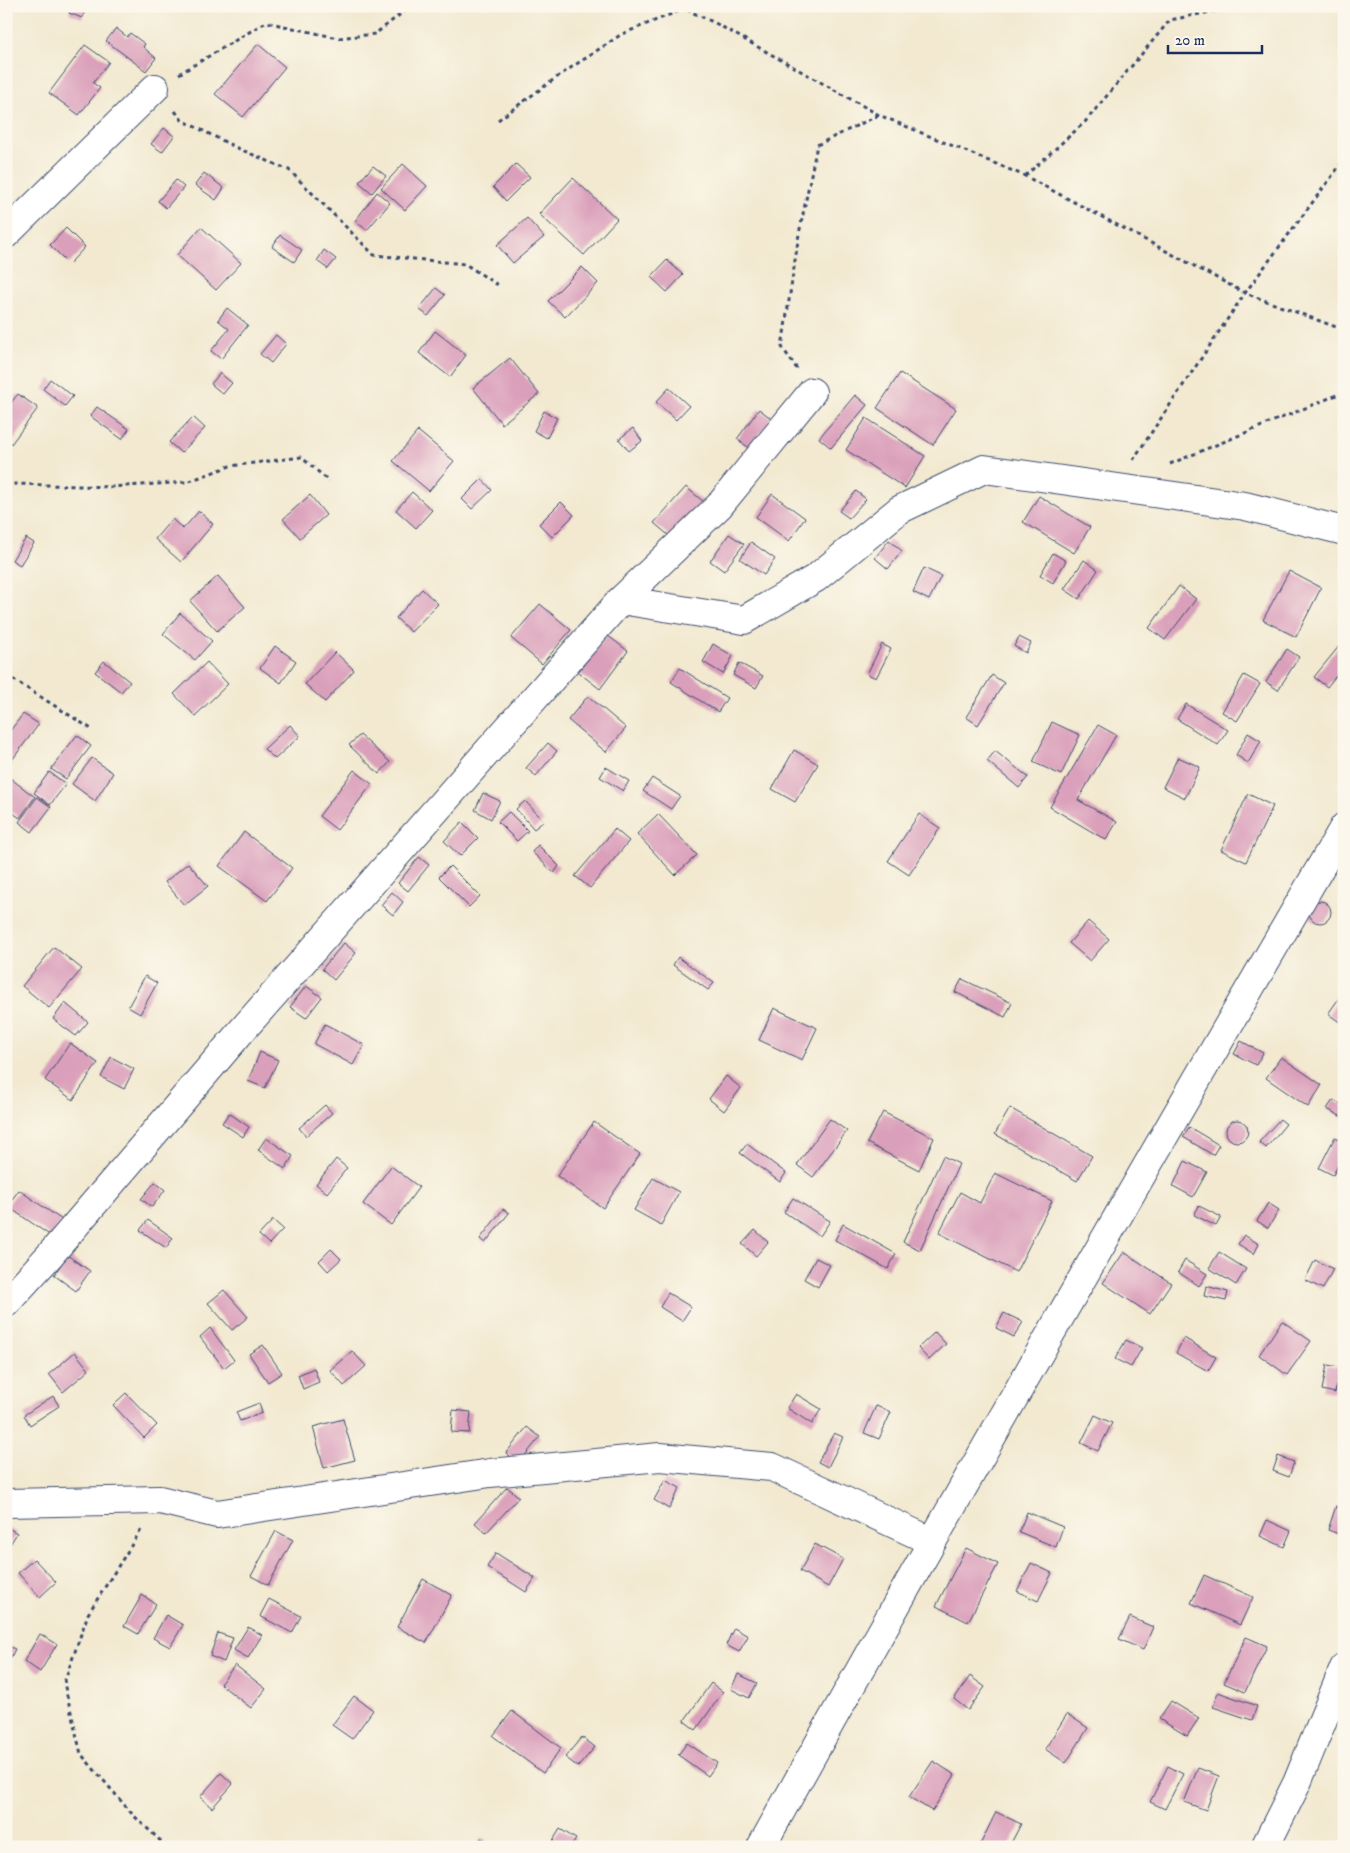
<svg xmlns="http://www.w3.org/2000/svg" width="1350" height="1853" viewBox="0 0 1350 1853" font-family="'IM FELL DW Pica',serif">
<rect width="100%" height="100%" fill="#fbf7ec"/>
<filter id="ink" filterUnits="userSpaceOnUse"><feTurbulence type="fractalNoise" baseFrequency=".02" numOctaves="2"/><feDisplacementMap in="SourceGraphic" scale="10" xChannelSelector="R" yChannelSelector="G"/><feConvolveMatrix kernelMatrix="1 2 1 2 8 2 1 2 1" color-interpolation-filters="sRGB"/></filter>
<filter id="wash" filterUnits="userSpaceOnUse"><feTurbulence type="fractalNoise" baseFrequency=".0096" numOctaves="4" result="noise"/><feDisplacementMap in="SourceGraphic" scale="20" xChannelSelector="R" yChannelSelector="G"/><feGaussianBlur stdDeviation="1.12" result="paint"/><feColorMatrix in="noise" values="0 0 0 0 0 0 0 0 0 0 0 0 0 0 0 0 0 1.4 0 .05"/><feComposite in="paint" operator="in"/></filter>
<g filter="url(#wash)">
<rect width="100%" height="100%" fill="#f2e9d0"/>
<g id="blocks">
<g fill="#da9fba">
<path d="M71,6H87L82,18L69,13Z"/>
<path d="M116,28L127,37L130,33L145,44L143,47L156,58L146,71L106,41Z"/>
<path d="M258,44L285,67L243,117L215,94Z"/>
<path d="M85,45L109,62L93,83L100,88L79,115L49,93Z"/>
<path d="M164,128L174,136L162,152L151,144Z"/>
<path d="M403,164L427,186L405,210L381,188Z"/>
<path d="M516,164L530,177L506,201L493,187Z"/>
<path d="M373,166L386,176L372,193L359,182Z"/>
<path d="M204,173L224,188L216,200L195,185Z"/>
<path d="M573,178L617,219L584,255L539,214Z"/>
<path d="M176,180L184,187L166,208L158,201Z"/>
<path d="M377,192L390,203L367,230L355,221Z"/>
<path d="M527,218L544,237L513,263L497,245Z"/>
<path d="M201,227L241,263L216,290L177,255Z"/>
<path d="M66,228L85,247L69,264L50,245Z"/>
<path d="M280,235L302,250L294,262L272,247Z"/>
<path d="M324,250L336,259L328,269L317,261Z"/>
<path d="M667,260L683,275L667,292L651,277Z"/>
<path d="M582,267L598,283L565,317L548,301Z"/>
<path d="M436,288L445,295L428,316L419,309Z"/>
<path d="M227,308L248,325L221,359L211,351L229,329L218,320Z"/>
<path d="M435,331L466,355L450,377L419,353Z"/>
<path d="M276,335L286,344L271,363L260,354Z"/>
<path d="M510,358L539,394L502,424L473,388Z"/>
<path d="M220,373L232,383L223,394L211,384Z"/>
<path d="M900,373L956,409L933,445L877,408Z"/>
<path d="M50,379L73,396L65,406L43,389Z"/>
<path d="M669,388L689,406L676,420L656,402Z"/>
<path d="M18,394L38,408L11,444L6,441V409Z"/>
<path d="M855,395L867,405L831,448L819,438Z"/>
<path d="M97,407L129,429L122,439L90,416Z"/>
<path d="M759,409L772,419L749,448L737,439Z"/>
<path d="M544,411L557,418L547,438L534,431Z"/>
<path d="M193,417L205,428L181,453L169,442Z"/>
<path d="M866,418L925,456L905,488L846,450Z"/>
<path d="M633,428L642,441L629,451L619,439Z"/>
<path d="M418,431L454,461L429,491L393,461Z"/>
<path d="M482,479L492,490L472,509L462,499Z"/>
<path d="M686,487L705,503L673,539L654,523Z"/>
<path d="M856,491L866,499L849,518L839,511Z"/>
<path d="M412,492L432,510L416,528L396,510Z"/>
<path d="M772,494L805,518L789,541L756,517Z"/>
<path d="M310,495L326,515L300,538L283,519Z"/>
<path d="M1039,496L1090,527L1074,553L1023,522Z"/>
<path d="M561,502L574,515L552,537L539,524Z"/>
<path d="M199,511L213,524L181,562L155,539L172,519L183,529Z"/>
<path d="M729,534L744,544L724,571L710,561Z"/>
<path d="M26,538L34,543L20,565L12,560Z"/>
<path d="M889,540L902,551L888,569L875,558Z"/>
<path d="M751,542L775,559L764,575L740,559Z"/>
<path d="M1053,553L1066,561L1053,583L1040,575Z"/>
<path d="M1084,560L1098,570L1079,599L1064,589Z"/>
<path d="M924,568L941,576L929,600L913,592Z"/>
<path d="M1289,571L1321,588L1296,637L1263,620Z"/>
<path d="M218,576L245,607L217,631L190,601Z"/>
<path d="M1179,586L1196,599L1165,640L1149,628Z"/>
<path d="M422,589L438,604L411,632L396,618Z"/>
<path d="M540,604L571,630L542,664L511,638Z"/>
<path d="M180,613L212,641L195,660L163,634Z"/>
<path d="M607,635L628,651L600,689L578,672Z"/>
<path d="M1019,637L1031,643L1026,653L1014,646Z"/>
<path d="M713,644L733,656L723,674L703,662Z"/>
<path d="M882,644L891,649L876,678L867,674Z"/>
<path d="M1340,645L1344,647V666L1327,687L1314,677Z"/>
<path d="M275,646L296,661L281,683L260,668Z"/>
<path d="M1287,649L1299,657L1278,690L1266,682Z"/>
<path d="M335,652L354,670L325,702L305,684Z"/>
<path d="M104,661L130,682L121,692L95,672Z"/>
<path d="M207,662L228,684L195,716L174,694Z"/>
<path d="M739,663L763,676L756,688L733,675Z"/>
<path d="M680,668L727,698L718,712L671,682Z"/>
<path d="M992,675L1004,683L978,725L966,717Z"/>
<path d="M1244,675L1260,684L1237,721L1222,712Z"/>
<path d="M588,696L626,728L606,752L568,720Z"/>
<path d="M1186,704L1228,730L1218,745L1177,719Z"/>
<path d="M23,714L39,724L6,768V736Z"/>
<path d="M1052,722L1080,735L1061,775L1033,762Z"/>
<path d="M290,725L300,736L275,759L264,749Z"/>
<path d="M1098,725L1116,735L1078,800L1117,822L1106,840L1050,807Z"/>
<path d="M1248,733L1261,741L1248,763L1236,755Z"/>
<path d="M77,735L91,746L66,779L51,769Z"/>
<path d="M360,735L390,762L379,774L349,745Z"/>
<path d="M548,743L557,751L536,776L526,768Z"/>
<path d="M794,750L818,764L795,802L772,789Z"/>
<path d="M995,751L1028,777L1019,788L987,761Z"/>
<path d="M1178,757L1200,767L1185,798L1163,787Z"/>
<path d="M92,758L113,773L95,801L72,784Z"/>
<path d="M606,767L629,781L623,791L600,777Z"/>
<path d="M354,770L372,784L337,830L319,816Z"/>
<path d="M49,772L66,784L50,805L34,793Z"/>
<path d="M6,775L35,797L20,818L6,808Z"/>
<path d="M652,778L680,796L671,809L643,791Z"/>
<path d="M483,793L500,801L491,819L475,810Z"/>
<path d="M1248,794L1273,806L1246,862L1221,850Z"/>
<path d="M37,797L51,807L32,832L19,822Z"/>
<path d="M525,801L544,821L534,829L516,809Z"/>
<path d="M509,812L528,831L517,841L498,822Z"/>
<path d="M658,814L697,855L675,875L637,834Z"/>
<path d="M919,814L940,828L909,875L888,861Z"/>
<path d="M462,822L478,838L460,856L444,841Z"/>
<path d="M615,829L629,841L590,888L575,876Z"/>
<path d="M244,832L292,868L267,901L219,866Z"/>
<path d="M538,845L559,866L554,873L532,852Z"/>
<path d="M419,857L429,865L408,891L398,883Z"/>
<path d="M188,863L208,886L184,905L165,882Z"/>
<path d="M450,866L480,896L469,907L439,877Z"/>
<path d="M392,892L403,902L393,915L381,905Z"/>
<circle cx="1320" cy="912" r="11"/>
<path d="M1088,921L1109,939L1090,961L1069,943Z"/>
<path d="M344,943L356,953L334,980L322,969Z"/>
<path d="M54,947L82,969L49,1008L22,986Z"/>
<path d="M678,957L714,983L708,990L673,965Z"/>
<path d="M145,976L157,983L140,1014L128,1007Z"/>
<path d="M962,979L1012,1003L1005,1017L955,992Z"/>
<path d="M306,986L322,997L306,1018L290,1007Z"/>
<path d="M1344,991V1025L1328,1014Z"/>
<path d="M65,1003L88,1022L76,1036L53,1019Z"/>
<path d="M774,1008L817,1028L802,1060L759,1040Z"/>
<path d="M325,1024L364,1045L353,1065L314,1044Z"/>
<path d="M1241,1041L1263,1053L1256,1065L1234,1054Z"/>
<path d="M70,1043L98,1063L73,1100L45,1080Z"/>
<path d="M260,1052L278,1060L265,1088L248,1081Z"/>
<path d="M111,1057L134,1069L124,1089L101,1077Z"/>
<path d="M1281,1057L1322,1085L1308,1107L1266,1078Z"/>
<path d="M726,1076L741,1088L724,1111L709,1099Z"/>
<path d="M1333,1100L1344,1106V1118L1327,1109Z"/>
<path d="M325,1105L332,1113L306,1136L299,1128Z"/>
<path d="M1010,1108L1092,1156L1077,1181L995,1134Z"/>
<path d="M883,1112L934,1138L919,1170L867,1143Z"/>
<path d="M229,1113L249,1127L243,1137L222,1123Z"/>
<path d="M830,1119L847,1131L813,1177L797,1165Z"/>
<path d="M1280,1119L1286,1124L1266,1148L1259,1142Z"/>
<circle cx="1237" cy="1131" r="11"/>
<path d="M594,1122L640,1154L603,1208L557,1176Z"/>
<path d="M1189,1127L1219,1145L1213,1155L1183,1137Z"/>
<path d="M1335,1137L1344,1142V1153L1333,1175L1319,1168Z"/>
<path d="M266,1138L293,1156L285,1169L258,1150Z"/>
<path d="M747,1144L786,1173L780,1182L740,1153Z"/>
<path d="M943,1156L959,1164L920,1250L903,1242Z"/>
<path d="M336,1159L347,1168L327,1193L316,1184Z"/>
<path d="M1185,1161L1207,1172L1193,1197L1173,1186Z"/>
<path d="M391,1166L419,1187L391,1225L363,1204Z"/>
<path d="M995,1173L1052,1201L1016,1272L939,1233L960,1192L980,1203Z"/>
<path d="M653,1178L679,1192L661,1225L634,1210Z"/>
<path d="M155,1182L165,1190L152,1207L141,1199Z"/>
<path d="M19,1190L62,1220L51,1236L7,1206Z"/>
<path d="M793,1198L830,1221L820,1236L784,1212Z"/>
<path d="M1268,1203L1279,1210L1268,1228L1257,1221Z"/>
<path d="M1199,1206L1221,1217L1216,1226L1194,1215Z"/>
<path d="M503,1209L509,1213L485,1243L480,1239Z"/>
<path d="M148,1220L173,1238L166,1248L140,1230Z"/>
<path d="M273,1220L283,1229L269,1244L259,1235Z"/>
<path d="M843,1224L896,1254L888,1269L835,1240Z"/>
<path d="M755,1230L768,1242L756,1256L742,1244Z"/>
<path d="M1244,1235L1259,1244L1254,1254L1238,1244Z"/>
<path d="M331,1249L341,1259L328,1271L319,1261Z"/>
<path d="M1124,1252L1171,1283L1150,1314L1103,1283Z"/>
<path d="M1219,1252L1246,1269L1236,1285L1209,1268Z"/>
<path d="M67,1255L90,1271L76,1291L54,1275Z"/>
<path d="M816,1258L830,1265L818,1287L804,1279Z"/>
<path d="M1185,1260L1207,1274L1199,1286L1178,1272Z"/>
<path d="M1315,1260L1333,1269L1323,1289L1305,1280Z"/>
<path d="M1206,1286L1228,1292L1226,1301L1204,1296Z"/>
<path d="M224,1290L248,1317L232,1330L208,1303Z"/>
<path d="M668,1293L691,1307L682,1321L660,1307Z"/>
<path d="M1004,1313L1023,1322L1014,1337L996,1328Z"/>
<path d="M1282,1321L1311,1341L1287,1375L1259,1355Z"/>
<path d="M210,1328L234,1360L224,1368L200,1337Z"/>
<path d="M935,1332L946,1344L929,1360L918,1348Z"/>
<path d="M1184,1338L1216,1357L1208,1371L1176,1353Z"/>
<path d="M1126,1340L1142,1348L1131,1367L1115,1359Z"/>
<path d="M263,1345L282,1373L268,1382L249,1354Z"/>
<path d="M352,1351L366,1366L344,1386L330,1370Z"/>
<path d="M75,1352L89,1370L63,1392L49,1374Z"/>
<path d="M1327,1365L1340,1367L1335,1393L1322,1390Z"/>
<path d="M314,1368L319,1382L303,1389L298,1375Z"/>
<path d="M126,1393L157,1425L144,1438L113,1405Z"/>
<path d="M796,1394L821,1409L812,1424L787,1408Z"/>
<path d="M53,1396L59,1406L30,1425L24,1415Z"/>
<path d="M259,1403L262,1413L240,1421L236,1412Z"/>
<path d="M876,1406L891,1412L879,1439L864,1433Z"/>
<path d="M453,1410L471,1412L469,1433L451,1432Z"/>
<path d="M1095,1415L1112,1423L1098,1451L1081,1443Z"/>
<path d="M343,1419L355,1460L324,1468L313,1427Z"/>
<path d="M527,1427L540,1437L519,1463L506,1453Z"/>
<path d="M834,1433L843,1437L828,1467L818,1462Z"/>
<path d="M1278,1456L1294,1462L1289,1477L1273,1471Z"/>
<path d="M665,1480L680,1488L669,1509L654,1500Z"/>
<path d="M507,1487L519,1497L486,1533L475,1523Z"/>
<path d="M1336,1506L1344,1508V1536L1328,1530Z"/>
<path d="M1027,1512L1063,1527L1056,1547L1019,1532Z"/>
<path d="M1267,1520L1291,1531L1284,1547L1260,1536Z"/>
<path d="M6,1527L17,1533L6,1551Z"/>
<path d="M276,1531L293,1540L268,1585L251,1576Z"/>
<path d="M815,1544L843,1559L828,1587L800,1571Z"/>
<path d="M966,1548L998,1564L968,1622L936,1606Z"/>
<path d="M496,1553L535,1578L526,1592L487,1567Z"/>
<path d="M34,1559L56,1582L40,1597L18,1573Z"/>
<path d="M1031,1563L1052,1573L1038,1601L1017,1591Z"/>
<path d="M1204,1575L1253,1597L1240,1625L1191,1603Z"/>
<path d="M423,1579L452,1595L426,1643L397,1627Z"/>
<path d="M142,1595L156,1604L138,1634L124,1626Z"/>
<path d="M269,1599L301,1616L292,1633L260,1616Z"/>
<path d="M166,1615L183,1625L170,1647L153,1638Z"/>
<path d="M1130,1617L1153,1627L1143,1650L1119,1639Z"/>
<path d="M248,1627L262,1635L248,1658L234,1650Z"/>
<path d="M734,1628L748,1636L739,1652L726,1645Z"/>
<path d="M218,1633L233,1638L224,1662L210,1656Z"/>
<path d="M40,1634L57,1644L40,1672L24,1661Z"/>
<path d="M1246,1637L1267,1646L1245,1692L1224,1683Z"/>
<path d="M6,1645L15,1649L10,1659L6,1657Z"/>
<path d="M235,1665L266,1689L251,1708L220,1684Z"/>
<path d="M738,1674L757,1683L749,1698L731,1689Z"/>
<path d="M970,1676L985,1687L968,1710L954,1699Z"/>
<path d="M711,1683L723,1692L696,1730L684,1721Z"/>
<path d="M1218,1692L1257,1706L1252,1720L1213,1707Z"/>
<path d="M354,1696L373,1710L352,1739L332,1725Z"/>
<path d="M1171,1701L1199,1718L1187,1736L1159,1719Z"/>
<path d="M512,1711L561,1748L543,1773L493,1736Z"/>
<path d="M1067,1714L1088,1728L1066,1763L1045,1749Z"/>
<path d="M582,1737L595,1747L578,1767L565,1757Z"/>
<path d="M687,1743L717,1763L708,1776L678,1755Z"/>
<path d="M933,1761L955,1775L932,1811L909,1797Z"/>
<path d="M1168,1766L1183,1774L1165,1809L1150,1802Z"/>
<path d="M1198,1768L1219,1776L1206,1810L1184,1802Z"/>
<path d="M221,1773L233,1784L212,1808L200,1797Z"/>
<path d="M996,1812L1021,1824L1009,1847H979Z"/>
<path d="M560,1829L576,1839L571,1847H549Z"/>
<path d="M481,1838L498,1847H477Z"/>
</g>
</g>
</g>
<g filter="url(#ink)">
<use href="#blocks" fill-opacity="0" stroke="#3b4b6f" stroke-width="1"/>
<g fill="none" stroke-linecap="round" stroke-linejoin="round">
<defs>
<g id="street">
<path d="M6,234L155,88"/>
<path d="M621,600L744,620L816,578L899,510L984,469L1245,506L1344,531"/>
<path d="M6,1303L50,1255L238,1035L621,600L719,506L812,392"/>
<path d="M6,1503L160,1500L217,1514L490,1473L660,1457L772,1467L931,1541"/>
<path d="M761,1847C951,1505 1146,1165 1344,827"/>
<path d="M1265,1847L1297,1783L1344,1668"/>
</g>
</defs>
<use href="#street" stroke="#3b4b6f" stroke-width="30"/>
<g stroke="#3b4b6f" stroke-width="3" stroke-dasharray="4 4" stroke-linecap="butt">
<path d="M679,6L717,24L879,115L1025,176L1245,293L1344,330"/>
<path d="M179,74L266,22L338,38L375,34L411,6"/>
<path d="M175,111L182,120L235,147L289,170L374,255L465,264L498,285"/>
<path d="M498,120L560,75L622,34L684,9"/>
<path d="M1025,176L1085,122L1170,20L1240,6"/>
<path d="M797,369L782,347L799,234L817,145L879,115"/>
<path d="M1133,460L1245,293L1344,160"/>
<path d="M1170,464L1344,392"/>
<path d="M6,487L15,484L110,487L187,482L230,466L301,457L329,481"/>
<path d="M6,675L93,730"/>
<path d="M141,1530L88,1614L64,1683L81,1754L133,1815L167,1847"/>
</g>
<use href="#street" stroke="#fff" stroke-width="28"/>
</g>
</g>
<rect width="1350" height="1853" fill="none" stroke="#fbf7ec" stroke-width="25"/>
<path d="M1168 45v8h94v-8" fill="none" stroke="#1b2f5e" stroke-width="2.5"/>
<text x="1175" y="45" font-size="15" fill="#1b2f5e" stroke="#fbf7ec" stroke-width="4" paint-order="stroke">20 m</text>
</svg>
